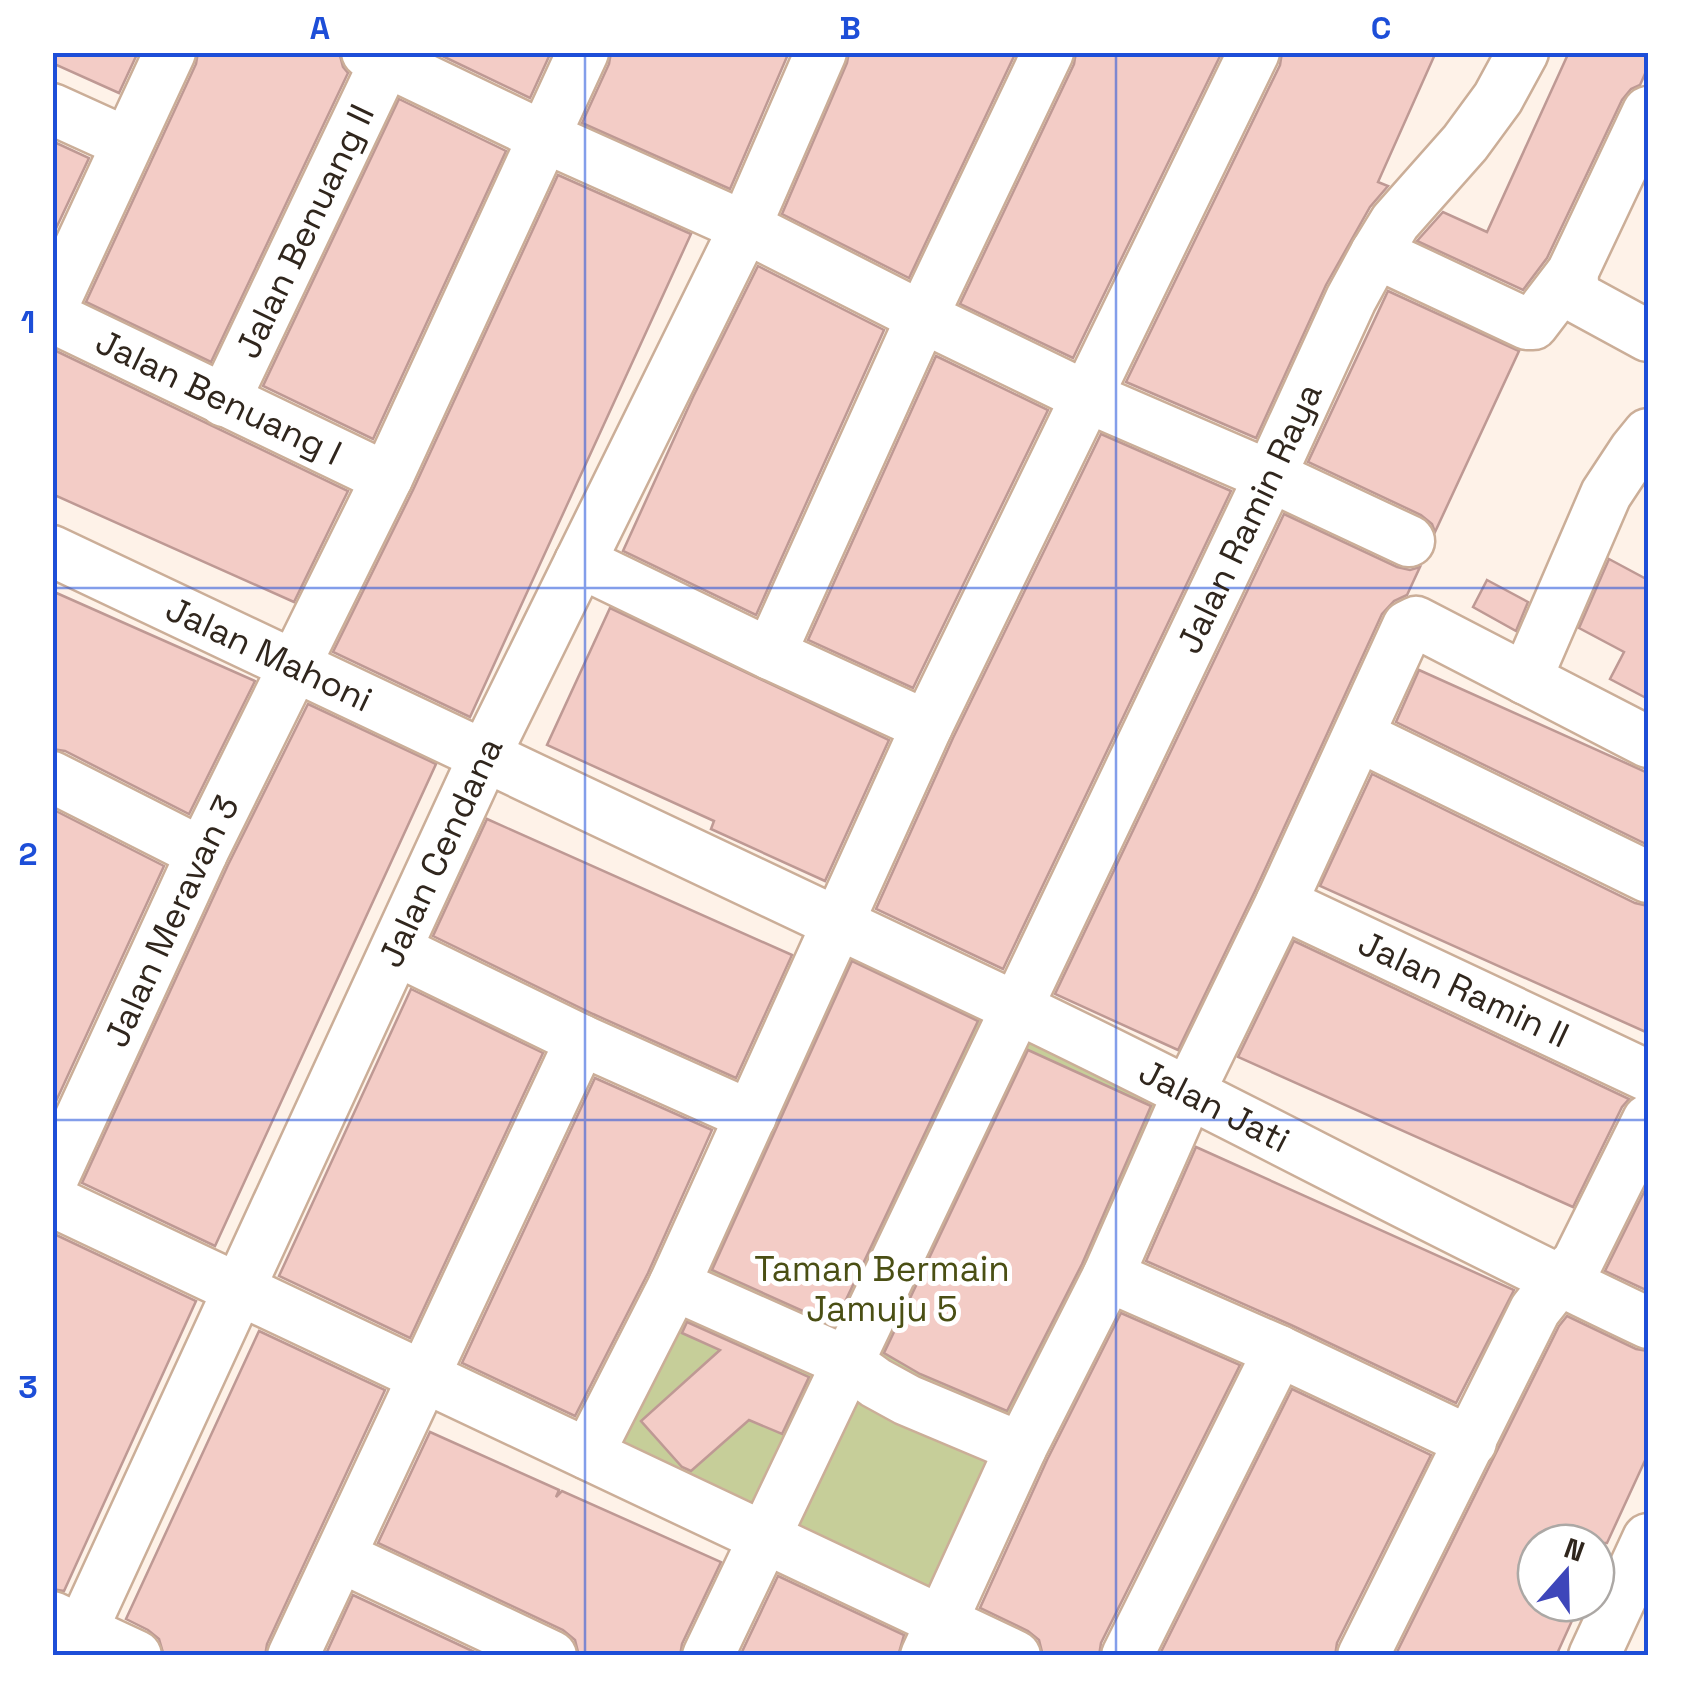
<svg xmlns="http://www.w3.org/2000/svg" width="1701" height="1708" viewBox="0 0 1701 1708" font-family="'Space Grotesk',sans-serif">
<rect width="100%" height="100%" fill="#fef2e8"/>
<path fill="#c6ce99" d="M837,923L1189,1092L943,1620L588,1454Z"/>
<g fill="#f3ccc6" stroke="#be9994" stroke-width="2.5">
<path d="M52,52H138L119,93L52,63Z"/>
<path d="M198,52H339L343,67L348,73L211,362L86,302L196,64Z"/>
<path d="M434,52H551L530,98Z"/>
<path d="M611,52H789L730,189L582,123L609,64Z"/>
<path d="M849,52H1016L909,278L782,214L847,63Z"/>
<path d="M1076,52H1222L1073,358L960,304L1074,64Z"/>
<path d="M1282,52H1436L1378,182L1388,186L1370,207L1326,285L1256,438L1126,382L1280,65Z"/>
<path d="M1569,52H1648V67L1640,85L1631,89L1622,100L1547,258L1523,290L1417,241L1443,212L1487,232Z"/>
<path d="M399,99L506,151L373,439L263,386Z"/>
<path d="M52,141L89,158L52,237Z"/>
<path d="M558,175L691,234L470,717L333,652L413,490Z"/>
<path d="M758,266L884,330L756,615L623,551L693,397Z"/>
<path d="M1388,291L1519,351L1435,532L1432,524L1421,515L1308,462Z"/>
<path d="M52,349L348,491L294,602L52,494Z"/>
<path d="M936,356L1048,410L913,688L808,640Z"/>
<path d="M1101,434L1231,491L1003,969L876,909L953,738Z"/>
<path d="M1284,514L1397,567L1410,570L1420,567L1407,595L1394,601L1382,614L1255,891L1178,1050L1055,994Z"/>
<path d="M1609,559L1648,580V699L1610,679L1624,652L1579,628Z"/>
<path d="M1487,580L1528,602L1516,631L1473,607Z"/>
<path d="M52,591L255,681L189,814L65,751L52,749Z"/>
<path d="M610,608L889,740L825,881L711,829L714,821L547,745Z"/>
<path d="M1419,670L1648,773V845L1396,722Z"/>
<path d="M308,704L436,764L215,1246L82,1183L228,865Z"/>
<path d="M1372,774L1635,903L1648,906V1033L1320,886Z"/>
<path d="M52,809L164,866L52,1110Z"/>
<path d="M487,819L792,955L736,1078L593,1014L433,936Z"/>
<path d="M1294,941L1629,1099L1622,1107L1573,1207L1238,1057Z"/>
<path d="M852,961L978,1021L834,1325L712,1270Z"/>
<path d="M411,989L543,1053L410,1338L279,1276Z"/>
<path d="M1028,1050L1151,1106L1082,1264L1007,1411L920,1374L884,1353Z"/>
<path d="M595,1078L712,1130L648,1273L575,1416L462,1363Z"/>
<path d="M1196,1147L1514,1290L1456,1403L1291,1325L1146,1261Z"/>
<path d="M1648,1184V1291L1605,1271Z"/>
<path d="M52,1233L196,1301L64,1591L52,1589Z"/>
<path d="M1121,1313L1240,1365L1101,1643L1099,1656H1043L1039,1640L1028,1631L980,1608L1047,1460Z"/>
<path d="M1567,1316L1636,1349L1648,1351V1454L1607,1543H1536V1603H1580L1556,1656H1395L1559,1326Z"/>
<path d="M687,1322L809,1377L782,1434L749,1420L691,1471L682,1467L641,1421L720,1350L682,1333Z"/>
<path d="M259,1331L385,1390L267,1644L265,1656H164L159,1639L148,1630L126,1619Z"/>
<path d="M1292,1389L1431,1455L1337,1643L1335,1656H1159Z"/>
<path d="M430,1432L559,1490L556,1497L562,1491L721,1562L682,1644L680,1656H579L575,1640L563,1630L378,1543Z"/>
<path d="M778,1576L904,1635L898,1656H740Z"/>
<path d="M353,1595L483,1656H325Z"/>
</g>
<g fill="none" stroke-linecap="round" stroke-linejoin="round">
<defs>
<g id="minor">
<path d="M367,52L542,136L745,227L922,317L1087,397L1270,476L1409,541"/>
<path d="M52,109L127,143"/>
<path d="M1376,253L1527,324H1533L1572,273L1648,112"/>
<path d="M1572,273L1574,291L1580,299L1648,336"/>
<path d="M52,307L170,52"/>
<path id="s1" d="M52,317L387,478"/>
<path id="s2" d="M224,401L390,52"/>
<path id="s3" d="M52,551C374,705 698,854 1019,1009C1230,1110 1436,1223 1648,1323"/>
<path d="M580,562L770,654L927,726"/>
<path d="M770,654L922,317L1048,52"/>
<path d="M1526,679L1606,494L1635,450L1648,434"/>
<path d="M1359,736L1648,877"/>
<path d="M52,777L202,853"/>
<path id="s4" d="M1281,903L1648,1076"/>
<path d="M396,950L581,1040L751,1116"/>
<path id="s5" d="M52,1180L202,853L387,478L583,52"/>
<path d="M52,1201L1015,1656"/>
<path d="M1108,1276L1279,1351L1471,1442"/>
<path d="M674,1285L847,1362L876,1383L907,1400L1021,1448"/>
<path d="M588,1454L674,1285L927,726L1254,52"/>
<path d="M341,1557L551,1656"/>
<path d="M52,1617L136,1656"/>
<path id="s6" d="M70,1656L484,757L745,227L821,52"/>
<path d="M293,1656L581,1040"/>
<path id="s7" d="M708,1656L1270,476L1351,299L1376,253L1395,222L1465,143L1498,98L1523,52"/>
<path d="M926,1656L1021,1448L1108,1276L1189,1092L1281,903L1408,626L1416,622L1648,742"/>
<path d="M1127,1656L1279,1351"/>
<path d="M1363,1656L1535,1310L1558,1281L1577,1263L1648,1120"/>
<path d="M1594,1656L1648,1539"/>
</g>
</defs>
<use href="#minor" stroke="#cbae98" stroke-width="55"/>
<use href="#minor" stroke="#fff" stroke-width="50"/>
</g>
<path fill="none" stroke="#1d4ed8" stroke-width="2.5" stroke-opacity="0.55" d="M585,52V1656M1116,52V1656M52,588H1648M52,1120H1648"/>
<g text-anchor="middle" stroke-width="10" stroke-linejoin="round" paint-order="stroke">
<g font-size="35" fill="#30261d" stroke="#fff">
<text dy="12" stroke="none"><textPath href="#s2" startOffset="188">Jalan Benuang II</textPath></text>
<text dy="12" stroke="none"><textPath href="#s1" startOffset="185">Jalan Benuang I</textPath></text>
<text dy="12" stroke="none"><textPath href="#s7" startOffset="1260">Jalan Ramin Raya</textPath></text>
<text dy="12" stroke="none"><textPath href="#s3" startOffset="240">Jalan Mahoni</textPath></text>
<text dy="12" stroke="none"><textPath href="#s6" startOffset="885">Jalan Cendana</textPath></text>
<text dy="12" stroke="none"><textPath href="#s5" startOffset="285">Jalan Meravan 3</textPath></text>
<text dy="12" stroke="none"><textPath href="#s4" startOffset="202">Jalan Ramin II</textPath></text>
<text dy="12" stroke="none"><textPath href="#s3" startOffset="1288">Jalan Jati</textPath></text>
</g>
<g font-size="35" fill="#4a4f14" stroke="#fff">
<text x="882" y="1281">Taman Bermain<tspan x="882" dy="40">Jamuju 5</tspan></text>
</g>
</g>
<rect width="1701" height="1708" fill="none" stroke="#ffffff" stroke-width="110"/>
<g transform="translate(1566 1573) rotate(20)"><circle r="48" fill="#ffffff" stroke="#aca8a5" stroke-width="2.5"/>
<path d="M0-8L18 38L0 25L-18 38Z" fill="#3e46ba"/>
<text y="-15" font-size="28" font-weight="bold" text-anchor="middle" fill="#30261d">N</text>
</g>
<rect x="55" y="55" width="1591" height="1598" fill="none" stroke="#1d4ed8" stroke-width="4"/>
<g font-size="32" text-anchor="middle" font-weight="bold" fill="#1d4ed8">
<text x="320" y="39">A</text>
<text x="850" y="39">B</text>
<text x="1381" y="39">C</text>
<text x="28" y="333">1</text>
<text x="28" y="865">2</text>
<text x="28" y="1398">3</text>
</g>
</svg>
